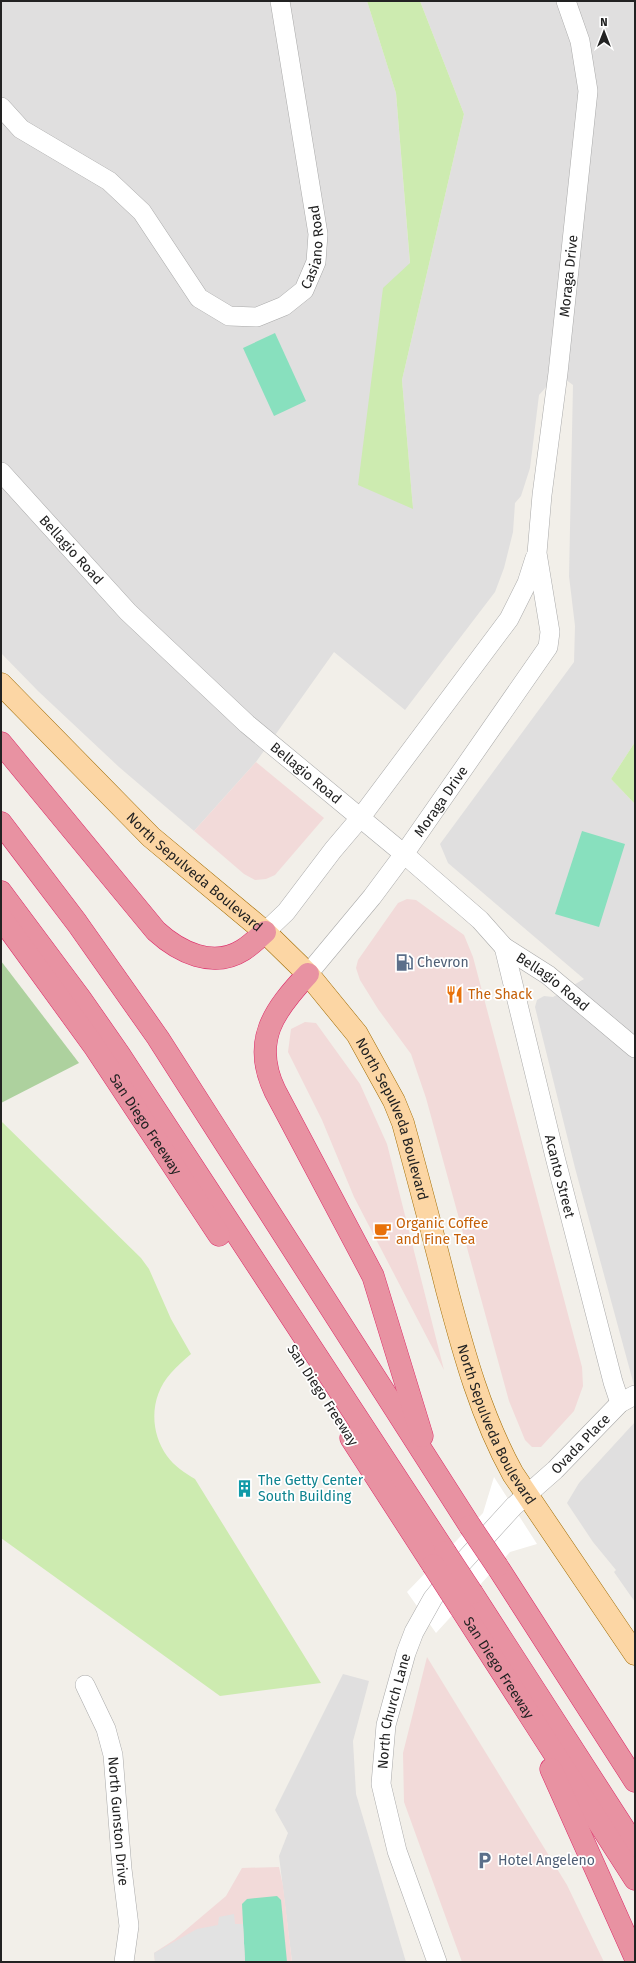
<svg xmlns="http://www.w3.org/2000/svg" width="636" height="1963" viewBox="0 0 636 1963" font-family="'Fira Sans',sans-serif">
<rect width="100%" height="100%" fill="#f2efe9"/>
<g fill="#e0dfdf">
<path d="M1,1H367L396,93L410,264L383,289L413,509L402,380L464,114L420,1H635V742L611,779L635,804V1389L575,1168L535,1007L537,1000L544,996L553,997L584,979L448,863L440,844L574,662L575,626L569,576L573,385L558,374L539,395L530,468L521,496L515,503L513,532L504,568L495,592L405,710L334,652L256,762L194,831L119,767L38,691L1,653Z"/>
<path d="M635,1422V1602L614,1572L616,1570L593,1542L567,1503L579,1483Z"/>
<path d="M343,1674L369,1681L353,1741L356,1794L406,1962H292L279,1856L288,1833L275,1810Z"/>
</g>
<g fill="#f2dad9">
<path d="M256,762L324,818L275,875L266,879L255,880L244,874L194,831Z"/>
<path d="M407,899L416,900L464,935L473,957L582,1367L583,1386L574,1411L541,1447H532L525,1440L509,1401L426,1098L411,1054L378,1009L360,980L356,968L358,960L398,903Z"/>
<path d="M305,1022L316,1023L360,1084L387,1144L444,1370L354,1197L322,1120L288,1052L291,1029Z"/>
<path d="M427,1657L567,1885L604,1962H462L404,1802L403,1753Z"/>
<path d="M279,1867L283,1886L292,1962H155L154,1953L174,1940L226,1896L242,1868Z"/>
</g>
<g fill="#cdebb0">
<path d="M367,1H420L464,114L402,380L413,509L358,485L383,288L410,263L396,93Z"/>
<path d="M635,742V804L611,779Z"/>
<path d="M1,1121L141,1258L149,1269L171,1319L191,1354C184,1360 177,1366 171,1373C150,1396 149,1431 167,1456C174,1466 185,1473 195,1479L321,1683L220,1696L1,1538Z"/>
</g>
<path fill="#add19e" d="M1,961L79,1063L1,1103Z"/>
<g fill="#88e0be">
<path d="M275,333L306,401L274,416L243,348Z"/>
<path d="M582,831L625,844L599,927L555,914Z"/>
<path d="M277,1896L281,1900L287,1962H245L242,1904L247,1899Z"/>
</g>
<path fill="#e2e2e2" d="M234,1914L235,1924H243L245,1962H155L154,1953L197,1929L218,1925L219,1917Z"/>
<path fill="#fff" d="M494,1477L537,1544L510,1552L436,1633L407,1592L483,1513Z"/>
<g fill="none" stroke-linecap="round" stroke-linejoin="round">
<defs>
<g id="minor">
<path id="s1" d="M1,107L21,129L109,181L142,212L199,298L229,316L257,317L284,306L304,290L316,262L318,234L280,1"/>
<path id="s2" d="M1,472L128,612L247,724L404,854L480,920L504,947L548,975L635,1048"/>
<path d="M265,932L286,912L333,850L361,817L509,619L527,583L535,558"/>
<path id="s3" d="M504,947L555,1157L613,1382L620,1403"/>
<path id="s4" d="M308,974L372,897L404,854L548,647L550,632L537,553L542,495L558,373L588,91L580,41L566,1"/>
<path id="s5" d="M85,1685L106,1729L113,1755L122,1869L129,1926L124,1962"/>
<path id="s6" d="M437,1962L397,1851L381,1784L386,1725L406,1653L414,1632L433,1598L461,1564L514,1506L555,1470L620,1403L635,1395"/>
</g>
<g id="major">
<path id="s7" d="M1,684L151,837L265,932L308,974L357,1034L394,1101L403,1123C418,1178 433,1234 447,1290C464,1354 481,1416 513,1474L635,1654"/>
</g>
<g id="highway">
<path d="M1,743L156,931C179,952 213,969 243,950C251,945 258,938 265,932"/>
<path d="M1,823L77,923L158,1038L470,1526"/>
<path d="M1,892L80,998L119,1054L445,1552"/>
<path id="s8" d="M1,918L94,1046L219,1235"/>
<path d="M308,974C274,1010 251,1041 275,1091L373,1276L422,1436"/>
<path d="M351,1438L433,1565"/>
<path d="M497,1566L635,1781"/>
<path d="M472,1593L635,1846"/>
<path id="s9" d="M460,1607L635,1879"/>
<path d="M551,1769L635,1957"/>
</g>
</defs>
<use href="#minor" stroke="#a9a9a9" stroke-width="20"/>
<use href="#major" stroke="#a06b00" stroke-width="23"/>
<use href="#highway" stroke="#dc2a67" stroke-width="23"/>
<use href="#minor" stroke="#fff" stroke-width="19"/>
<use href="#major" stroke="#fcd6a4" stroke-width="22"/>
<use href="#highway" stroke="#e892a2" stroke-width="22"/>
<defs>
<g id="highway-bridge">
<path d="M470,1526L497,1566"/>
<path d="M445,1552L472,1593"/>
<path d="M433,1565L460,1607"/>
</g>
</defs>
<use href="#highway-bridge" stroke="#dc2a67" stroke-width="23" stroke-linecap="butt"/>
<use href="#highway-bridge" stroke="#e892a2" stroke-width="22"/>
</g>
<defs>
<symbol id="fuel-bare" viewBox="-9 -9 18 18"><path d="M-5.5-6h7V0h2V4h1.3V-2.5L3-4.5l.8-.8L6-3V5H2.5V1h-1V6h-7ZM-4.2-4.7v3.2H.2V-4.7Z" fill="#5c6f8a" stroke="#fff" stroke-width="2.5" paint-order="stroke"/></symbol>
<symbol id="restaurant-bare" viewBox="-9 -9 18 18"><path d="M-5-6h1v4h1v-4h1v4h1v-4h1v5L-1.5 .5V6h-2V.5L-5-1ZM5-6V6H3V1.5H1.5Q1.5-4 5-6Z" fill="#e8710a" stroke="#fff" stroke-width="2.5" paint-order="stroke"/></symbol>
<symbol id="cafe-bare" viewBox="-9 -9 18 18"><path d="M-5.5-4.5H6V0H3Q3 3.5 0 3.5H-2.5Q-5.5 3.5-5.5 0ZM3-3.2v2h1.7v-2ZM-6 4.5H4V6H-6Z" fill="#e8710a" stroke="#fff" stroke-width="2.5" paint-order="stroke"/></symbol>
<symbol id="building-bare" viewBox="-9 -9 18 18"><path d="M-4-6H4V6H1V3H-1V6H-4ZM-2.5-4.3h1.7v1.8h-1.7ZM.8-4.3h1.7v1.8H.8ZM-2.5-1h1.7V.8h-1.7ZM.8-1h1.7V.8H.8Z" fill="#0f9aa8" stroke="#fff" stroke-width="2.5" paint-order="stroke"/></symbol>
<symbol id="parking-bare" viewBox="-9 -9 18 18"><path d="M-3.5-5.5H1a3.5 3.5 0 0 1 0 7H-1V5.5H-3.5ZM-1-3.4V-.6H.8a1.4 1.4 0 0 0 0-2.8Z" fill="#5c6f8a" stroke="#fff" stroke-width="2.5" paint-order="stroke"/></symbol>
</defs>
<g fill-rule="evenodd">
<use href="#fuel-bare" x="392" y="950" width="25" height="25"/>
<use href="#restaurant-bare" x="442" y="982" width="25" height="25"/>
<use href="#cafe-bare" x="370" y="1218" width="25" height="25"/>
<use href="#building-bare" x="232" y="1476" width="25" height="25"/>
<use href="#parking-bare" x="472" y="1848" width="25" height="25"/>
</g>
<g text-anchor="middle" stroke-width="3.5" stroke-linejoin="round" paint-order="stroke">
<g font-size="14" fill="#222" stroke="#fff">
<text dy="5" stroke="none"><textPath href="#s1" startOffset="443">Casiano Road</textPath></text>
<text dy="5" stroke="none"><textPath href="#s4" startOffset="780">Moraga Drive</textPath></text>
<text dy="5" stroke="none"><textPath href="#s2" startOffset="105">Bellagio Road</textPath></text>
<text dy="5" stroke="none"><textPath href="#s2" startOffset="429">Bellagio Road</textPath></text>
<text dy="5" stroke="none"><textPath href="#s4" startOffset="218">Moraga Drive</textPath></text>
<text dy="5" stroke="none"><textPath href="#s7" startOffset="270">North Sepulveda Boulevard</textPath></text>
<text dy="5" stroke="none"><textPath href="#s2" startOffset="753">Bellagio Road</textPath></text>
<text dy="5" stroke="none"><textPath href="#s7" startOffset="593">North Sepulveda Boulevard</textPath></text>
<text dy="5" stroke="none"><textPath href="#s8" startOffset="252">San Diego Freeway</textPath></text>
<text dy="5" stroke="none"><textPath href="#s3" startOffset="236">Acanto Street</textPath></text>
<text transform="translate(323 1395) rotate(57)" y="5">San Diego Freeway</text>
<text dy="5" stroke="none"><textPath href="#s7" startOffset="917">North Sepulveda Boulevard</textPath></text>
<text dy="5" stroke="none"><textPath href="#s6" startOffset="596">Ovada Place</textPath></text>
<text dy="5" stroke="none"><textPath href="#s9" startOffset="72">San Diego Freeway</textPath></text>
<text dy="5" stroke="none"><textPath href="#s6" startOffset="261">North Church Lane</textPath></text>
<text dy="5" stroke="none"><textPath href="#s5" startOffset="142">North Gunston Drive</textPath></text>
</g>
<g font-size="14" fill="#4e5e75" stroke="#fff" text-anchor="start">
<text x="417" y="967">Chevron</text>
<text x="498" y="1865">Hotel Angeleno</text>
</g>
<g font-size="14" fill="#c56008" stroke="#fff" text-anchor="start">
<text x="468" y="999">The Shack</text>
<text x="396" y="1228">Organic Coffee<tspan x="396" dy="16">and Fine Tea</tspan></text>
</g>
<g font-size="14" fill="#0d838f" stroke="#fff" text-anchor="start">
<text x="258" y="1485">The Getty Center<tspan x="258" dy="16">South Building</tspan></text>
</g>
</g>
<rect width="636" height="1963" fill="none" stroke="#222222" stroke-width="4"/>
<g transform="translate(604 32)" stroke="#ffffff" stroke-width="3" paint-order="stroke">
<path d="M0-3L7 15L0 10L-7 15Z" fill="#222222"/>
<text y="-6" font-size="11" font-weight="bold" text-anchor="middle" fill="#222222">N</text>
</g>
</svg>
